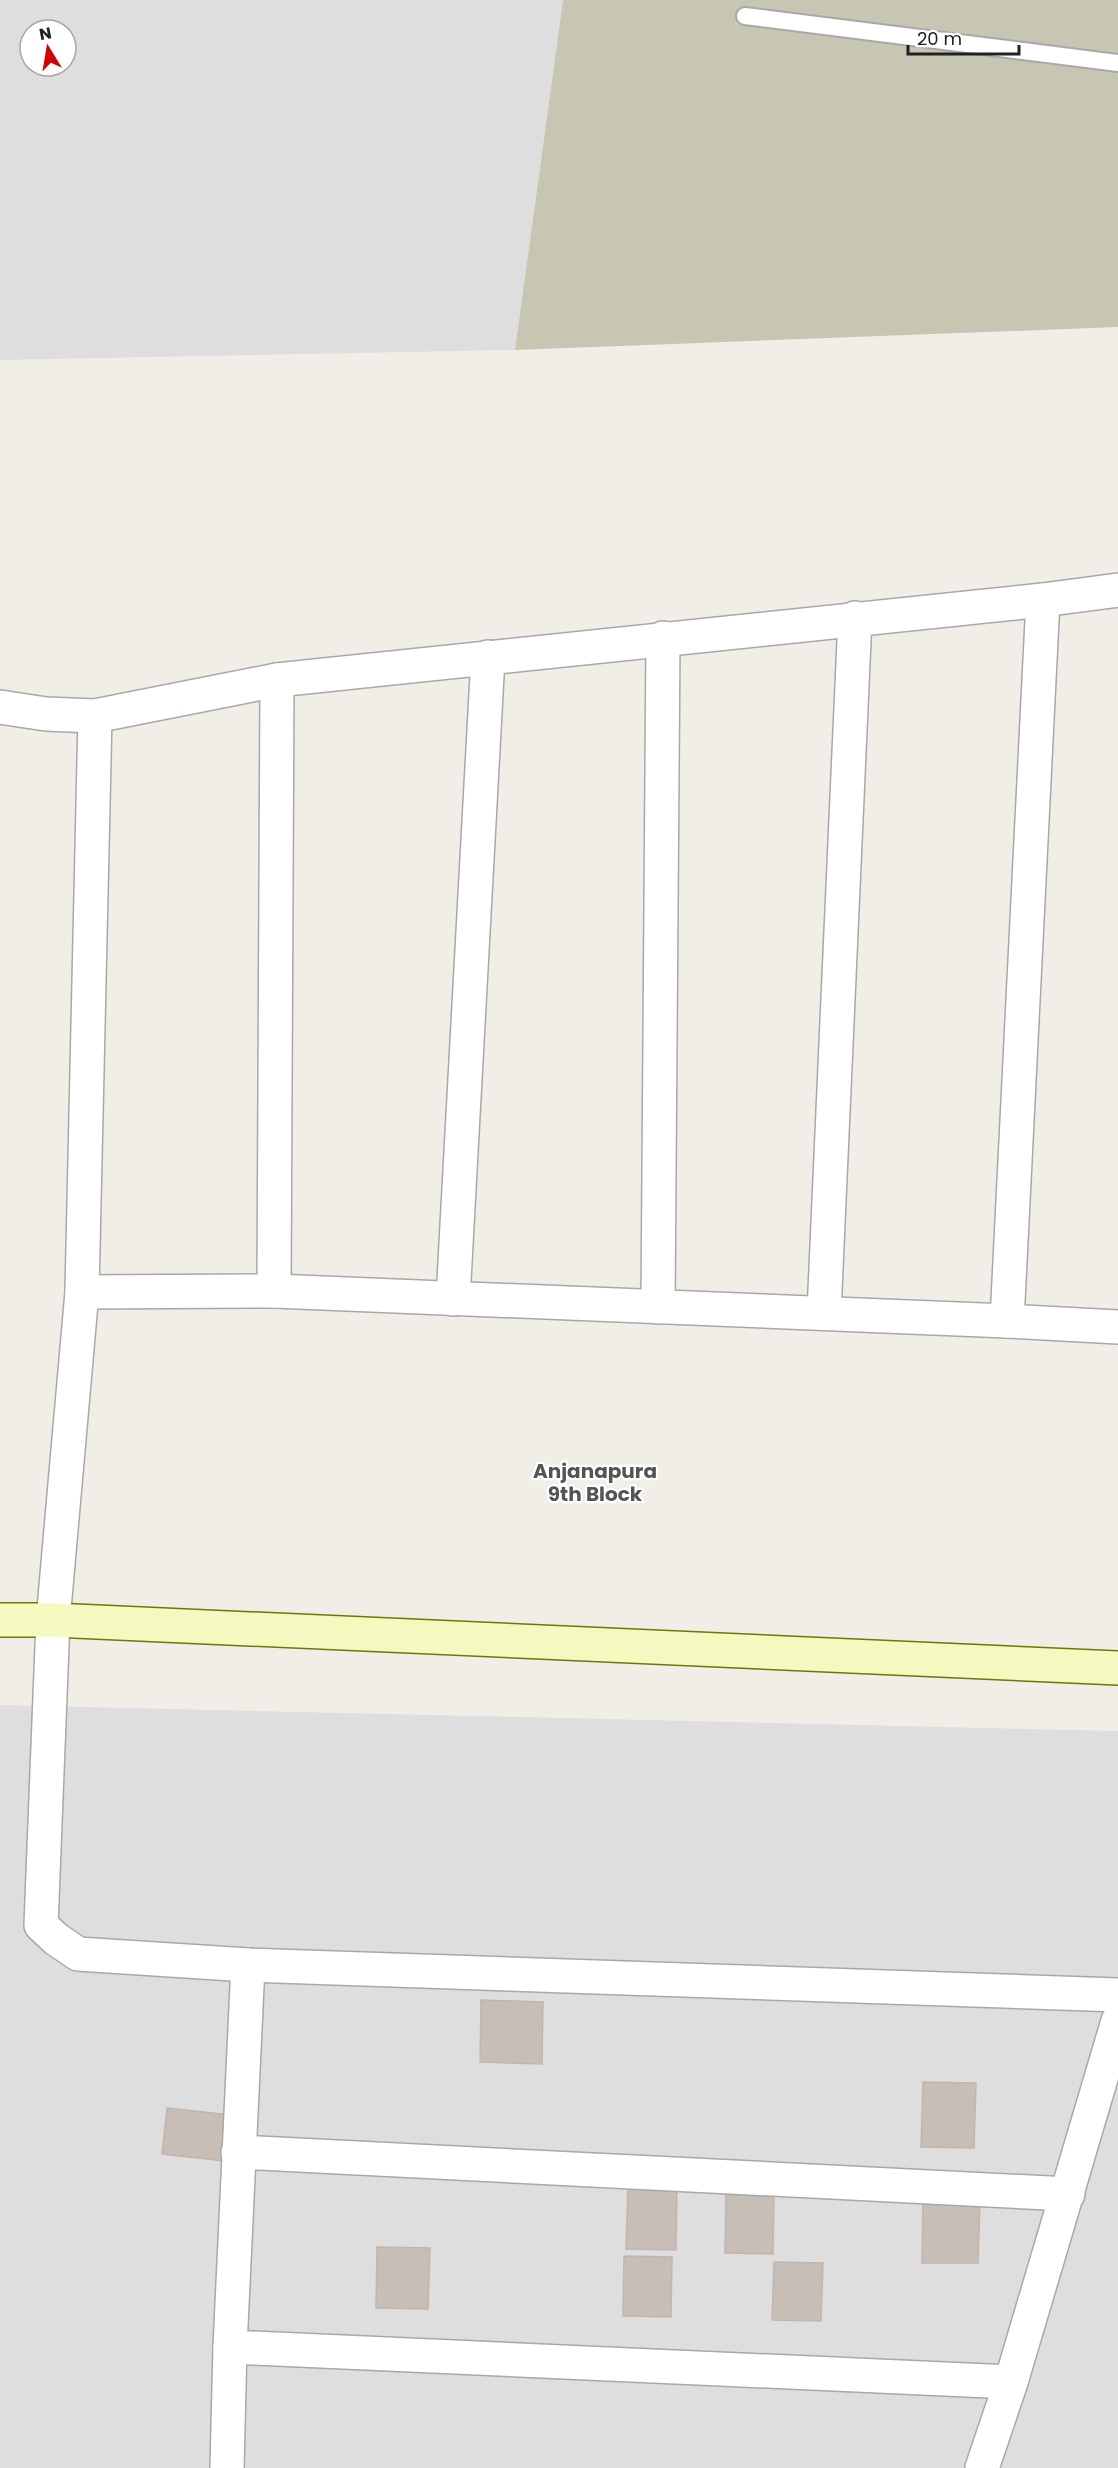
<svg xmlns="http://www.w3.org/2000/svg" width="1118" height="2468" viewBox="0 0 1118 2468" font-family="Poppins,sans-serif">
<rect width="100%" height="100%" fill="#f1eee8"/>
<g fill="#dfdede" fill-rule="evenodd">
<path d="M0,0H563L515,350L0,360ZM30,30H66V66H30Z"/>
<path d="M0,1705L1118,1731V2468H0Z"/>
</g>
<path fill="#c6c6b3" d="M563,0H1118V327L515,350Z"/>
<g fill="#c6beb7" stroke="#c3b5aa" stroke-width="1.5">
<path d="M481,2000L543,2002L542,2064L480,2062Z"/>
<path d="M923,2082L976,2083L974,2148L921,2147Z"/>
<path d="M167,2108L230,2115L224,2161L162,2154Z"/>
<path d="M628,2186L677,2187L676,2250L626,2249Z"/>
<path d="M726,2193H774L773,2254L725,2253Z"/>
<path d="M923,2198L980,2199L978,2263H922Z"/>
<path d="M377,2247L430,2248L428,2309L376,2308Z"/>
<path d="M624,2256L672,2257L671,2317L623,2316Z"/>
<path d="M774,2262L823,2263L821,2321L772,2320Z"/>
</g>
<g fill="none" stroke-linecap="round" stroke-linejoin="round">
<defs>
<path id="service" d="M745,16L1118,63"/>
<g id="minor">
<path d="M0,707L46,714L95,716L277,680L1043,600L1118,590"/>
<path d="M95,716L82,1292L53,1620L41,1925L56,1939L78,1954L248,1965L1118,1995"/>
<path d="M274,1291L277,680"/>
<path d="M82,1292L274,1291L1007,1321L1118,1327"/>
<path d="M453,1299L488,657"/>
<path d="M658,1307L663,638"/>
<path d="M824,1313L855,618"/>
<path d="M1007,1321L1043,600"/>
<path d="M238,2152L1068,2194"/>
<path d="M230,2347L1011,2382"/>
<path d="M227,2468L230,2347L248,1965"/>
<path d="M982,2468L1011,2382L1118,2021"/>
</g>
<path id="secondary" d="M0,1620H53L1118,1668"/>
</defs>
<use href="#service" stroke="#a8a8a8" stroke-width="20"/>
<use href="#minor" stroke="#a8a8a8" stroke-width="36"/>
<use href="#secondary" stroke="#6b7908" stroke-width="36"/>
<use href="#service" stroke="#fff" stroke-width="16"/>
<use href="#minor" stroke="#fff" stroke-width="33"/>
<use href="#secondary" stroke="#f5f9bf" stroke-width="33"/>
</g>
<g text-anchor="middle" stroke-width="4.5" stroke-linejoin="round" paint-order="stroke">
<g font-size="20" font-weight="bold" fill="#545454" stroke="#fff">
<text x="595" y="1478">Anjanapura<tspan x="595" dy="23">9th Block</tspan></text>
</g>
</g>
<g transform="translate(48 48) rotate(349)"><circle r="28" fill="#ffffff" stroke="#a6a6a6" stroke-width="1.5"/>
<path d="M0-4.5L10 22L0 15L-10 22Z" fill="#cd0705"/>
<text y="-9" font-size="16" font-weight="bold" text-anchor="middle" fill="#212121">N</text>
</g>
<path d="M908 45v9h111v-9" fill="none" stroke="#212121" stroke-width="3"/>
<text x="917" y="45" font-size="18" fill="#212121" stroke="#ffffff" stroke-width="4.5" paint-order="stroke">20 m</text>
</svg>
